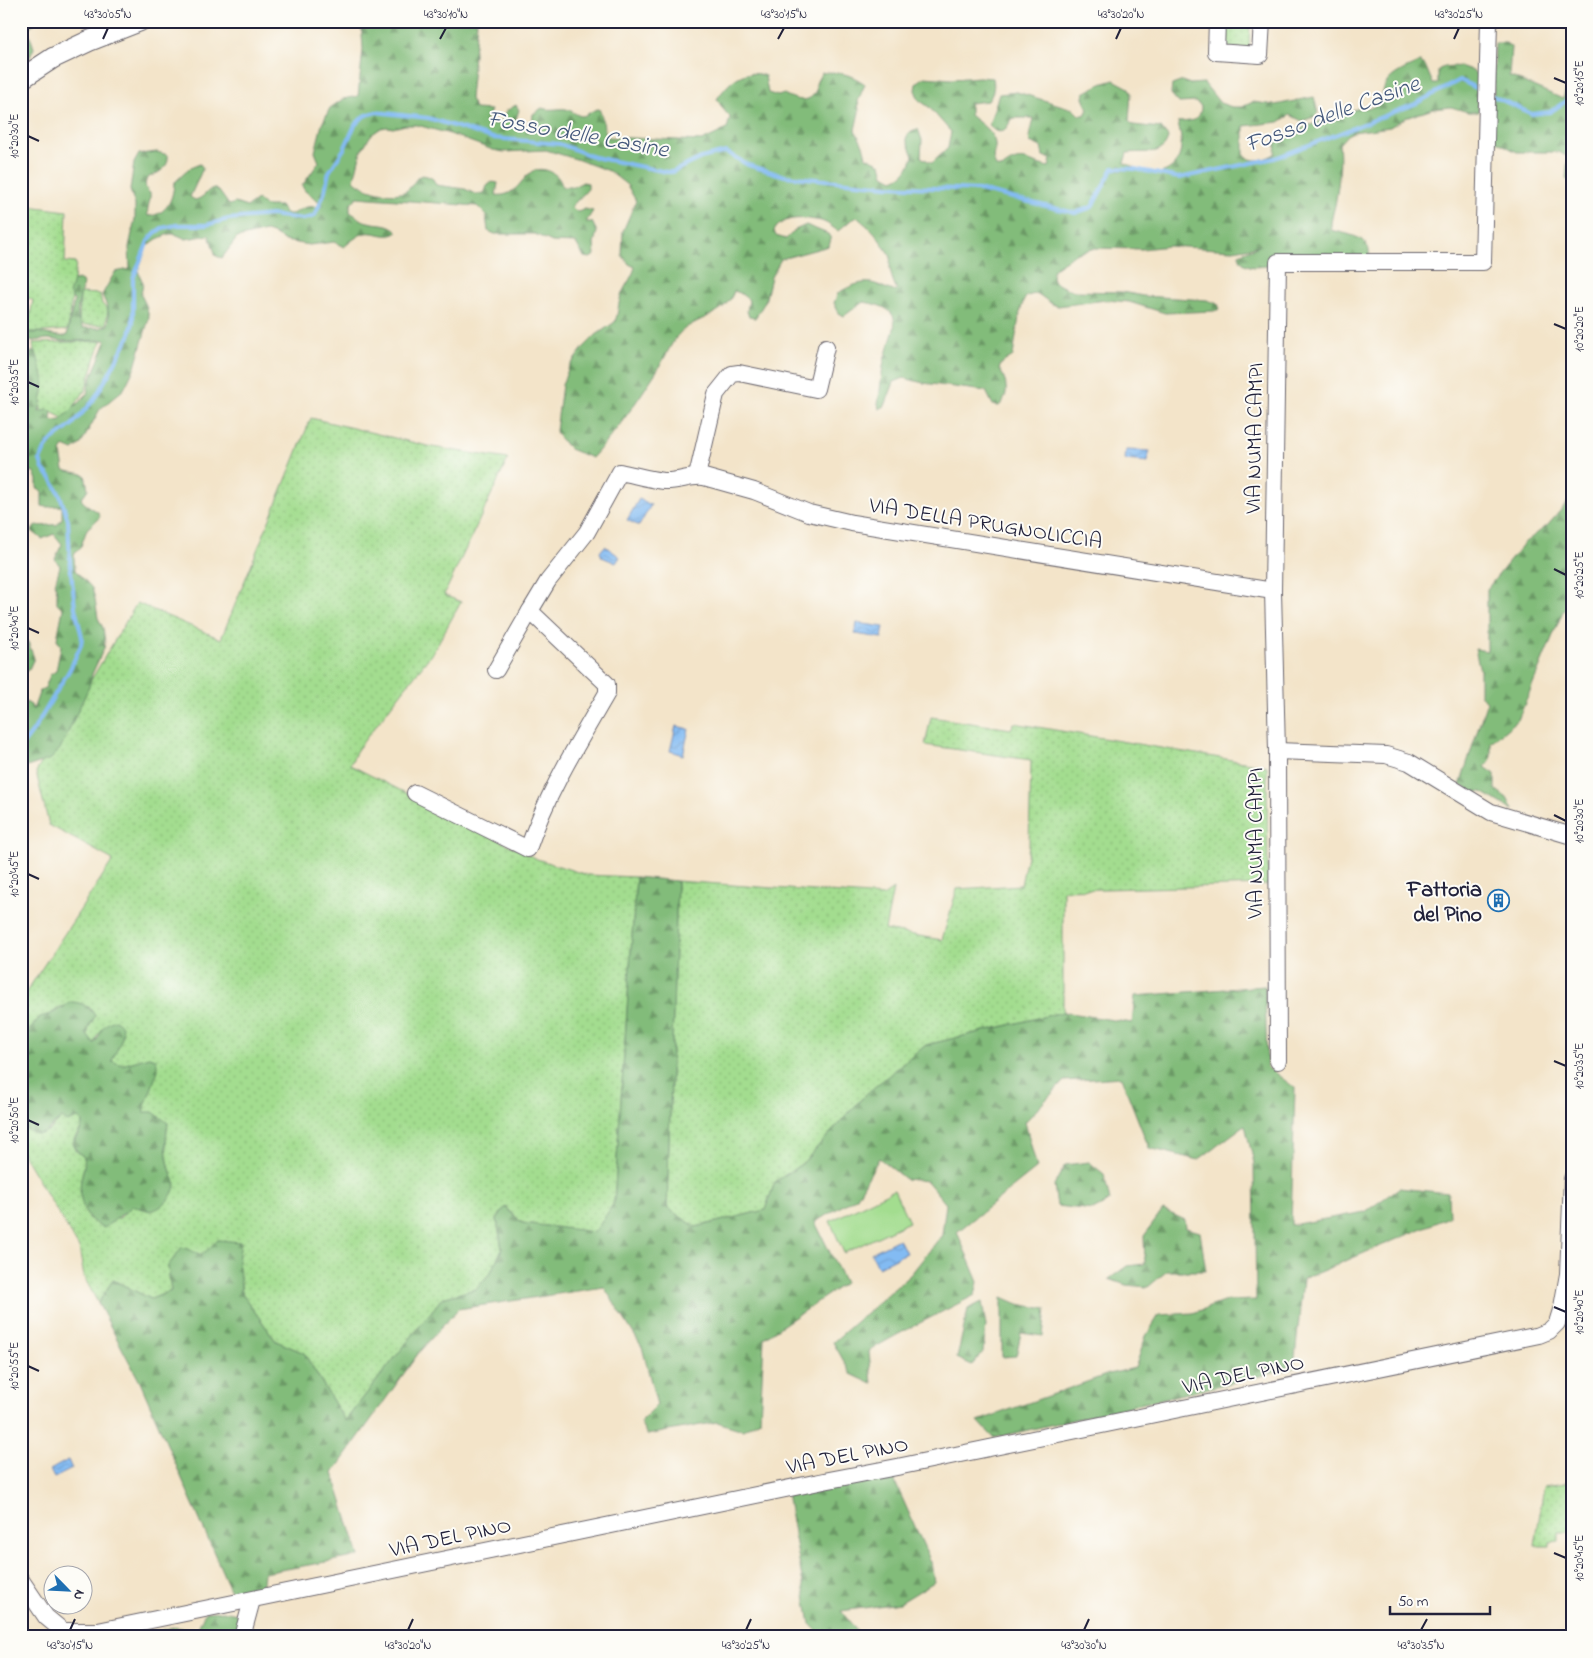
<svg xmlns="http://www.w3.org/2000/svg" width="1593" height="1658" viewBox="0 0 1593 1658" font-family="'Indie Flower',sans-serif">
<defs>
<pattern id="green-dots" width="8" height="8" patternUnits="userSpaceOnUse" patternTransform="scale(1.25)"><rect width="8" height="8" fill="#a3dd8f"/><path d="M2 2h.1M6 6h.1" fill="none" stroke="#8cbd7c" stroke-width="1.8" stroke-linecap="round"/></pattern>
<pattern id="forest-firs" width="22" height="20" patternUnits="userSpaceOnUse" patternTransform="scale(1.25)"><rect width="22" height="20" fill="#82bc7a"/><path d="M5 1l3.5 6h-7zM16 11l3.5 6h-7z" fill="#6a9865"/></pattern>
<pattern id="water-waves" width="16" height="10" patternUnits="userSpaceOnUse" patternTransform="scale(1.25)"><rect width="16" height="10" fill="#83bbf3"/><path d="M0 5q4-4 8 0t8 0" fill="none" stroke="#71a0d1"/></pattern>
</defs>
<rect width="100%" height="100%" fill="#fdfcf7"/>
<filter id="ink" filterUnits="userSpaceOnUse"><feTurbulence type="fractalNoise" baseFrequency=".02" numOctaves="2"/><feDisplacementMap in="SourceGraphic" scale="10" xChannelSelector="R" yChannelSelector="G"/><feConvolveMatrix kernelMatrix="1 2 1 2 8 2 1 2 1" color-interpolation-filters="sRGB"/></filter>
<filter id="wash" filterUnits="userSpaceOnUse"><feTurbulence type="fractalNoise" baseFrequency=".0096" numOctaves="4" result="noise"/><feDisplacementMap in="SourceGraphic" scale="20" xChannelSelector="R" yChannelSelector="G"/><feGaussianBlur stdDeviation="1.12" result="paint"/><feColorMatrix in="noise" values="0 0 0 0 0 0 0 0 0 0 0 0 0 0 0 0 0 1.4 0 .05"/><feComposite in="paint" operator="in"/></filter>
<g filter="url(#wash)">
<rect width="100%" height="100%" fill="#f3e4c9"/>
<g fill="url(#green-dots)" stroke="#628065">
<path d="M1224,21L1250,22L1249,49L1223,48Z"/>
<path d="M21,205L67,211L65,262L76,263L68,330L27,333L33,300L21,296Z"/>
<path d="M80,293L100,294L102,304L108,309L106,325H79Z"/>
<path d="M101,341L85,391L65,419L51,412L42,417L33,343Z"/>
<path d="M311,418L432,447L508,459L444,595L461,602L433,652L357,750L350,765L537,859L587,875L636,877L614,1203L595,1233L522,1223L506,1207L497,1219L502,1249L491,1272L476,1289L442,1298L345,1421L304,1353L276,1341L242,1294L238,1261L240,1242L168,1266L171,1291L151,1299L113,1280L98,1303L84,1277L79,1248L21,1151V1125L28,1130L49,1131L62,1118L78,1117L82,1122V1127L74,1139L75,1150L84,1157C86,1164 83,1169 82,1176C79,1191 81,1206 89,1219L120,1218L128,1209L133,1206L151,1211L176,1184C166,1165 164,1144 168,1123L142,1113L149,1094V1057L122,1066L111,1061L123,1034H98L94,1044L87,1035L89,1027L95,1016L89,1007H60L51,1014L40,1017L21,1041V1000L113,860L49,825L36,772L137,603L221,639Z"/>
<path d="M931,717L1011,729L1014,723L1267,766L1268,885L1063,890V1012L926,1045L866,1094L803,1163L775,1182L765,1210L696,1227L667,1208L677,881L883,896L893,889L885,930L942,940L957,889L1021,885L1029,846L1031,760L925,745Z"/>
<path d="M1572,1482V1532H1559V1541L1550,1542V1546H1535L1544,1486Z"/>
</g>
<g fill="url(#forest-firs)" stroke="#526f5a">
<path d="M21,21H36L32,26L27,27L34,48L29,59L21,67V58L24,54L21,42Z"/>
<path d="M361,21H477L470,99L475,109L491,110L485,123L497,124L501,121L506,111L516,105L519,110L515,122L526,127L532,125L533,114L542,108C549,111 558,108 566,109C571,110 576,115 581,116C588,116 592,109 599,109C604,119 603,128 607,137L702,141L727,129L730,117L723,109L717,99C729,82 743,67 765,76L768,93L778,96L784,94C793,99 809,105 815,92C819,84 815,91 816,84C817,80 820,76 822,73C836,70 853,75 865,84L858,101L859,112L855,130L863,145L866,157L881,164L884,175L893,180C905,176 910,167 913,156L906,139C908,133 911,130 918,129L922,140L921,157L932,163L948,148L951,132L929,107L919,100L915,90L916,84L924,77L952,79L979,77L993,78C995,86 993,95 988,101L970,103V115C978,122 993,131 995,143C996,155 990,152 996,167L1002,168C1021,152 1028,163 1049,167L1051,159L1043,156L1041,147L1030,142L1029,137L1033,118H1013L1004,131C996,133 993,131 989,124L999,94L1017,92L1073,109L1079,115H1085L1088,109L1083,98L1084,93L1098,85L1114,80L1129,88L1131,93L1129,121L1133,125L1161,128L1168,137C1165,157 1143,151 1127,153L1124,163C1132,166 1141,171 1150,173C1167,176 1181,163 1181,146C1182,138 1179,130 1178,122C1190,121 1201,122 1201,106L1195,102L1179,103L1171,94L1172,85L1183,81L1190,84L1204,83L1220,103L1232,107H1242L1253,102L1275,105L1314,97L1318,113L1314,117L1302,121L1290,115L1279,122L1244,126V155C1254,164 1265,159 1275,154L1276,143C1299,126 1327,120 1353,110C1360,107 1369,109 1376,106C1383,102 1382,92 1385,85C1392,73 1408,68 1420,62L1425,65L1433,84H1438V70C1447,63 1473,66 1479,77C1482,84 1480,95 1477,101L1479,112H1468L1451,107L1433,109L1405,118L1390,127L1353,132L1347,135L1339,144C1341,159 1339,184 1336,199C1335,209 1330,219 1331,230C1345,234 1373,236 1369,258L1254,267C1246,265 1240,264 1239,254L1259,246L1233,250L1169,246L1142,249L1095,248L1077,253L1057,266L1053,271L1052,277L1054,282L1065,288L1075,291L1122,292L1143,296L1207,300L1218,304L1220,309L1214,311L1165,313L1129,302L1106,300L1058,306L1052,304L1038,294C1034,294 1029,295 1026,297C1019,305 1015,345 1013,356L1002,363L999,369C1007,379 1010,397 999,406L993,405L986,391L923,383L904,378L894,382L885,406L879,409L878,403C881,389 881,375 884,361C892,330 911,309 863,302L844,316L839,313L834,303L838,293C850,286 864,279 878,285C885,287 889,292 897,290C892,279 888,269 891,257L875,233L857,217L851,220L838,231C833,228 829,224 824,222C820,220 814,220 809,219C795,218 782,218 774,231L776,236L786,239L795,230L806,225L828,234L831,239L829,246L781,259L771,277L765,302L755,318L749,317L747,311L749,300L740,293L734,291C726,317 693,317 678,335C670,345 665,358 658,369C638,400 617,431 592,458L570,449L558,436L556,431L562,385L569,367L584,347L596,335L615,322C618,314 618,306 620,299C623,287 632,279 635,267L629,264L622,255L623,231L636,201L627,185L609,171L576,159L546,150L504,152L493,150L450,134L417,125H405L393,128L387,127L381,128L371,135L361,151L354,180C363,190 393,198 406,191C417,184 415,168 433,179L436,185L465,189L475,194H484L487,186L492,182L498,183L496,195C517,198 523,174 535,170C547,167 561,175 562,187H573L583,182L588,183V189L571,207L578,212L585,209L593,211L586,222H592L597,232L594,243L595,255L590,258L584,257L576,243L552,242L535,234H495L488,231L486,215L477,206L357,197L350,205V212C355,215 362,221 368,222C379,225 389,222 398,232C387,240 377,231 365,233C358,235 350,242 344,247L334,242L309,245L285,241L272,233L266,231L237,238L222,258L216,256L209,235L186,239L175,234H169L157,239L147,246L138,271L143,283L141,295L146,305L149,318L135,367L124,389L100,409L81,444L73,450L64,446L61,452L64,470C72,473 78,472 85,475L88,489L81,499L84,503L98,512L100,517L87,529L80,549L75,552L74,558L75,570L92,588L95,599L98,618L103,628L105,642L104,648L92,674L89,687L60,749L51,759L27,767L21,771V726L24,724L21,721V705L26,702L31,705L33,710L40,690L45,688L50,675L56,671L61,646L57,639L63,609L57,603V592L55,584L60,566L55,559L62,544L54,534L42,539L32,531L36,525C43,527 49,524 57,525L62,519V507C56,504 50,509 42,506V491L37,488V480L34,472L21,469V384L27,372L26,363L31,352H36L44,380L43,392L39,412L47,410L52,411L51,419L53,421L60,420L67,414L87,394L89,383L106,342L105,340L63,341L48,339L33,341L25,338L23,336L24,333C39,329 54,338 67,336L74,301L69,293L73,281L78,279L82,281L83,284C80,299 73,316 83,328H100L108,325C110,314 107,305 102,295L115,272L130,269L129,247L135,219V205L130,190L134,163L139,154L157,152L168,155C169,169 158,173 147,178C144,185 145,189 150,193C151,202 146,208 148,216C167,215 173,199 174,183L190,168L200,164L203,168L190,197L195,200C204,198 206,191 213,188L219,191L229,205L235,203L247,207L257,200L266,206H280C290,223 296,208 308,207C314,206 318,208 324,205L305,191L302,186L319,162L315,152L322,124L330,108L343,99L358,96L363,49Z"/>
<path d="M1495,43H1506L1511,47L1509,76L1563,99L1568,82H1572V183L1566,179L1568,157L1559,152H1517L1492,139Z"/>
<path d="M1572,497V601L1563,611L1518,720L1491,742V759L1485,767L1495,774V789L1507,798L1513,810L1482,792H1474L1460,785L1487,701L1480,695V670L1475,649L1487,651V589L1524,543L1548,525Z"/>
<path d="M21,638L28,642L34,658L29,669L21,676Z"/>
<path d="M636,877L677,881L667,1208L696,1227L765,1210L775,1182L803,1163L866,1094L926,1045L1063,1012L1132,1023L1135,996L1265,986L1267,1067L1295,1088L1291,1225L1365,1212L1399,1188L1448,1193L1449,1217L1303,1279L1294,1368L994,1438L978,1421L1109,1374L1135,1368L1146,1336L1159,1315L1193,1313L1226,1301L1256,1300L1254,1163L1245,1125L1198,1160L1149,1148L1121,1077L1064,1081L1025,1122L1037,1168L957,1232L978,1282L975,1295C939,1314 903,1330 869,1351L872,1384L851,1374L833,1342L911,1274L942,1235L946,1204L927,1181L905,1179L879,1158L857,1197L815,1222L845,1283L764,1338L760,1420L743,1430L717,1422L647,1435L640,1422L657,1405L642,1347L604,1287L458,1309L420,1351L333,1473L359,1556L264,1573L262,1591L231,1592L140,1382L98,1303L113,1280L151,1299L171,1291L168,1266L182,1247L202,1255L218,1240L241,1242L238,1261L242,1294L276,1341L304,1353L345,1421L442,1298L476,1289L491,1272L502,1249L497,1219L505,1207L522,1223L595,1232L614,1203Z"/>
<path d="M71,1002C82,1002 90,1007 95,1016L89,1026L87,1035L94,1044C103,1033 98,1026 115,1020C132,1028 116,1049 112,1061L122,1065L149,1057L156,1059L158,1070L143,1112H153L168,1123C164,1144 166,1165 176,1184C172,1197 165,1207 151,1211L133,1206L104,1228C84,1221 78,1199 81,1180C82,1172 86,1165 84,1157C61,1139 83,1140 82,1121L78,1118L67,1122L62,1118C44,1131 44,1143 21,1125V1041L40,1017L51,1014Z"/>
<path d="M1089,1162L1104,1174L1110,1201L1093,1210L1057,1206L1054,1185L1065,1165Z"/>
<path d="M1163,1210L1185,1220L1186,1228L1200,1232L1206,1271H1167L1148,1287L1126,1285L1109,1279L1127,1266L1145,1264L1144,1236Z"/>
<path d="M1002,1297L1018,1304L1046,1309L1043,1336L1021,1333L1016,1356L1002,1357Z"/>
<path d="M982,1302L986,1326L983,1352L972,1365L957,1358L968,1309Z"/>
<path d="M895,1467V1482L931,1562L934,1582L900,1603L841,1611L858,1632L859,1637H823L810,1624L787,1493Z"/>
<path d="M223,1611L237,1614L242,1618L241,1637H122C134,1628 146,1633 160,1631C164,1630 170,1627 175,1627C186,1628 185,1631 198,1628L205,1612Z"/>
</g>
<path fill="#a3dd8f" stroke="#628065" d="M894,1190L909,1222L844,1253L830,1221Z"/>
<g fill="url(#water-waves)" stroke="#526e97">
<path d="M1126,450L1149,451L1148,462L1125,460Z"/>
<path d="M639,499L651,505L639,526L627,520Z"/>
<path d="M605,546L620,557L616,563L602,557L600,552Z"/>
<path d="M857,623L884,627L882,638L855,634Z"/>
<path d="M676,726L689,729L683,755L670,751Z"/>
<path d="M899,1239L906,1253L878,1267L871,1253Z"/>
<path d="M68,1460L72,1469L54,1478L50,1470Z"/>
</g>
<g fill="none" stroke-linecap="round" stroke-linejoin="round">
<g stroke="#83bbf3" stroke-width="4">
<path d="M1493,96L1532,114L1550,112L1572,97"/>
<path d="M21,747L33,731L70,669L81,645L82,637L75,608L70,562L68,520L60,495L52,480L43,469L40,460L45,449L51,441L72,425L93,401L109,374L130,334L133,322V279L148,241L155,233L162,228L177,225H206L229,219L271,215L303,219L312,217L315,215L324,194L329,172L344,149L355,125L364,116L376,112L428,118L493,138L560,144L594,157L667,172H672L701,158L726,152L748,165L785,176L887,186L979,190L1075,213L1092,207L1113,168L1135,169L1179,178L1275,158L1415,104L1460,80L1482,91"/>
</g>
</g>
</g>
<g filter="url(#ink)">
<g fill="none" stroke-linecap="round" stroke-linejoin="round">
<defs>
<g id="minor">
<path d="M1217,21L1216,52L1260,55L1262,21"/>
<path d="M697,476L716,394L732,374L739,373L816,389L826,347"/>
<path d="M496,670L530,611"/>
<path d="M1277,751L1386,755L1409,762L1491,812L1572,836"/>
<path d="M415,793L528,849C547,793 578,743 607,693V684L530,611L548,581L587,532L620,472C635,475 650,480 664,481C678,482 691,475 704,477L754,491L809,513L852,523L1273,591"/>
<path d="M1278,1061L1277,751L1273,591L1278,262H1483L1489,21"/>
<path d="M21,1580L46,1617L63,1631H98L824,1481L897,1467L1539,1335L1549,1331L1557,1323L1562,1307L1568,1274L1572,1178"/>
<path d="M242,1637L252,1600"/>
</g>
<path id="tertiary" d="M21,79L53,58L89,41L140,21"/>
</defs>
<use href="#minor" stroke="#6b666d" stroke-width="18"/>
<use href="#tertiary" stroke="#6b666d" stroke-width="22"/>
<use href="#minor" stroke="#fff" stroke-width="16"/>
<use href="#tertiary" stroke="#fff" stroke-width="20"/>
</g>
</g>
<path fill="none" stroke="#22223b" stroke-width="2" d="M103,39L108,28M440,39L446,28M778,39L784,28M1116,39L1121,28M1454,39L1459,28M1554,78L1566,83M28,136L39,141M1554,324L1566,329M28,382L39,387M1554,569L1566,575M28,628L39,633M1554,815L1566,821M28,874L39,879M1554,1061L1566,1066M28,1120L39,1125M1554,1307L1566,1312M28,1366L39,1371M1554,1553L1566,1558M70,1630L75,1619M408,1630L413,1619M746,1630L751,1619M1084,1630L1089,1619M1421,1630L1427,1619"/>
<defs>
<symbol id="building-ring" viewBox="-11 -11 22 22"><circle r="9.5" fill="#fdfcf7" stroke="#1f6fb2" stroke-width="1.5"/><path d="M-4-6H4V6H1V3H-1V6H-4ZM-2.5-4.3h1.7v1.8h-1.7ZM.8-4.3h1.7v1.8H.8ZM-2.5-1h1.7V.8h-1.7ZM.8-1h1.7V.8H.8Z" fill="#1f6fb2"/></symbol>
</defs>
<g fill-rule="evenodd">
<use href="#building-ring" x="1486" y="888" width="25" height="25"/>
</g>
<g text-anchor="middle" stroke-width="4" stroke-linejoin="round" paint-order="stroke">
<g font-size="22" fill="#22223b" stroke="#fdfcf7">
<text transform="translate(1253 438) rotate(-89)" y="8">VIA NUMA CAMPI</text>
<text transform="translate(986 522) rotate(9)" y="8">VIA DELLA PRUGNOLICCIA</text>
<text transform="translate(1254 843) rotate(-90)" y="8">VIA NUMA CAMPI</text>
<text transform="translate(1243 1373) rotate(-12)" y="8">VIA DEL PINO</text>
<text transform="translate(847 1454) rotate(-11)" y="8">VIA DEL PINO</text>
<text transform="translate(450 1536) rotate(-12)" y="8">VIA DEL PINO</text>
</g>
<g font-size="22" font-weight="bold" fill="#22223b" stroke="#fdfcf7" text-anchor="end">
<text x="1482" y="896">Fattoria<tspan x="1482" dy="25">del Pino</tspan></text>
</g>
<g font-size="24" font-style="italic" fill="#44587b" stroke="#fdfcf7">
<text transform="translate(1332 113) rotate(-20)" y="8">Fosso delle Casine</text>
<text transform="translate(578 133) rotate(10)" y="8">Fosso delle Casine</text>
</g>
</g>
<rect width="1593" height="1658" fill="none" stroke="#fdfcf7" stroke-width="55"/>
<g transform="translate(68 1590) rotate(114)"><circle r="24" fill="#fdfcf7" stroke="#a5a5ac"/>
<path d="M0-4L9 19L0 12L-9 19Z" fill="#1f6fb2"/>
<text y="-8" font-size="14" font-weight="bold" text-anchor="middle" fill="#22223b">N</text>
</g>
<path d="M1390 1606v8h100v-8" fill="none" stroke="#22223b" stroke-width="2.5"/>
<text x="1398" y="1606" font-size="15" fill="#22223b" stroke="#fdfcf7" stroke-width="4" paint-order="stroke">50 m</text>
<rect x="28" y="28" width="1538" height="1602" fill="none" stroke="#22223b" stroke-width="2"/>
<g font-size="12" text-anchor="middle" fill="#22223b">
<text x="108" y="18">43°30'05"N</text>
<text x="446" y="18">43°30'10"N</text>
<text x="784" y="18">43°30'15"N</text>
<text x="1121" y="18">43°30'20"N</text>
<text x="1459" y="18">43°30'25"N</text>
<text transform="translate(1579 83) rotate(-90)" y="4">10°20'15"E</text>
<text transform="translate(14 136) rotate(-90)" y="4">10°20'30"E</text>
<text transform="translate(1579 329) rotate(-90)" y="4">10°20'20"E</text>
<text transform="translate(14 382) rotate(-90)" y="4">10°20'35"E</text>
<text transform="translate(1579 575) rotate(-90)" y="4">10°20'25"E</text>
<text transform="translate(14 628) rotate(-90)" y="4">10°20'40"E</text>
<text transform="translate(1579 821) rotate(-90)" y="4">10°20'30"E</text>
<text transform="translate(14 874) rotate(-90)" y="4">10°20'45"E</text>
<text transform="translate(1579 1066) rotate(-90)" y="4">10°20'35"E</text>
<text transform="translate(14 1120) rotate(-90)" y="4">10°20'50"E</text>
<text transform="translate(1579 1312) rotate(-90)" y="4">10°20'40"E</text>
<text transform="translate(14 1366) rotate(-90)" y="4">10°20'55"E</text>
<text transform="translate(1579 1558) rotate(-90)" y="4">10°20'45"E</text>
<text x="70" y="1649">43°30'15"N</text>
<text x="408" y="1649">43°30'20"N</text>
<text x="746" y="1649">43°30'25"N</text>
<text x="1084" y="1649">43°30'30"N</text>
<text x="1421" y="1649">43°30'35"N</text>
</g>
</svg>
